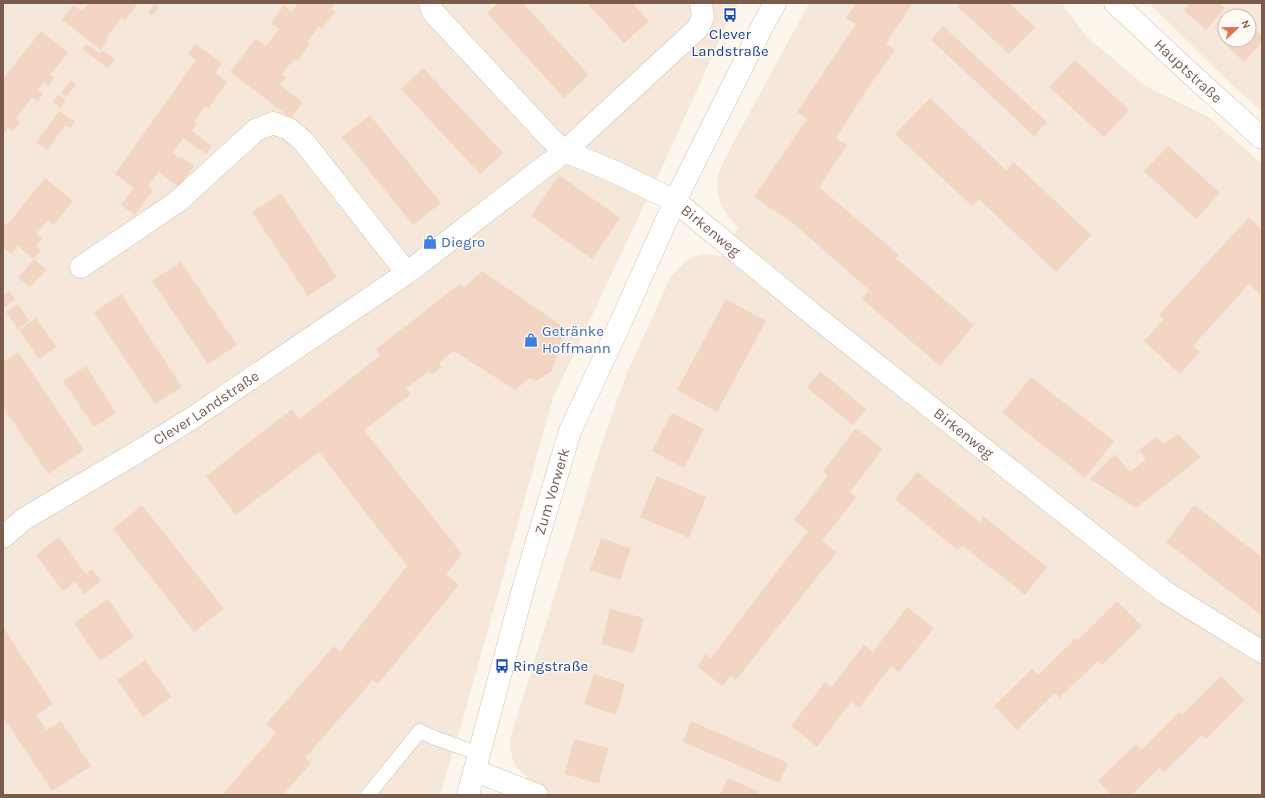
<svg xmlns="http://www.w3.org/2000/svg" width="1265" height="798" viewBox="0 0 1265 798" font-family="Karla,sans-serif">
<rect width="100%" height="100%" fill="#fdf6ec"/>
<g fill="#f5e8da" fill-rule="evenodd">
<path d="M3,3H739L729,19L666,159L553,398L463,719L440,795H3Z"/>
<path d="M809,3H1062L1086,36L1147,87L1207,116L1262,164V795H522L527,776L521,772L515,766L510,749V739L601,446L626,375L671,276L686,261L695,256L704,254L722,256L738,227L730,219L722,207L718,196L717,183L719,172L724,160Z"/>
<path d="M1149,3H1262V112L1228,81ZM1225,16H1249V40H1225Z"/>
</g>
<g fill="#f3d5c3">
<path d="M89,3H138L125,20L122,17L106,38L108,40L101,50L62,20L73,5L82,11Z"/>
<path d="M155,3L159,7L152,16L148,12Z"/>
<path d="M298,3H335L331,9L335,12L322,29L319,26L307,42L310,44L298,61L294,59L282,74L286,77L280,85L303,102L291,118L230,72L255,39L266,46L279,29L271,23L284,5L292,12Z"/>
<path d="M498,3H523L589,75L564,98L487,13Z"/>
<path d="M587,3H632L649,21L624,43Z"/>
<path d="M856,3H913L886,44L895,50L866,91L836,138L847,145L819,187L899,255L896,258L974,325L940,366L862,299L869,290L794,224L754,197L807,119L797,112L856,24L846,18Z"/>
<path d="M962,3H1009L1035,27L1009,54L958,7Z"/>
<path d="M1190,3H1219L1225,8L1206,30L1184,10Z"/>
<path d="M1249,24L1262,36V42L1244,62L1224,43L1227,40H1249Z"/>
<path d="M943,26L1047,122L1034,136L931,40Z"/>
<path d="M41,31L68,52L50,75L54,78L49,86L44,82L38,90L43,94L38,101L32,97L16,118L21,122L13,131L8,127L3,134V79Z"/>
<path d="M86,44L100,54L102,50L115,59L108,68L82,49Z"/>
<path d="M195,44L222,63L215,73L227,82L209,108L206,106L201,112L194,122L197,124L192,131L212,146L206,154L183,138L172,153L179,158L180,156L194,166L179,187L159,172L148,186L153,190L135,215L121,205L134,188L115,174L196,60L188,54Z"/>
<path d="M1075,60L1129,110L1104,137L1049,87Z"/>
<path d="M423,68L503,153L480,174L401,89Z"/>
<path d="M71,80L76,84L66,97L61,93Z"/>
<path d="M58,95L66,100L61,108L53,102Z"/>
<path d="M930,98L1006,170L1014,162L1091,235L1056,272L979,199L972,206L895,134Z"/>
<path d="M59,111L75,122L70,128L65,125L48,150L36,143Z"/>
<path d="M370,115L441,203L413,225L342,137Z"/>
<path d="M1168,146L1220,193L1196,219L1144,171Z"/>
<path d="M559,175L620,218L592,259L531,216Z"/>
<path d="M45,178L73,201L54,225L48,220L36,234L42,238L36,246L41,251L34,259L18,246L11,254L3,247V221L7,225Z"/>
<path d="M281,193L337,277L308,296L252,212Z"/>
<path d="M1249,217L1262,230V296L1249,284L1193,346L1200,352L1180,374L1144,341L1164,319L1159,315Z"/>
<path d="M34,259L47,270L30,287L18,278Z"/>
<path d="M181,262L237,345L208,364L152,281Z"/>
<path d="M482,271L565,328L552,371L536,381L530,378L515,390L454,351L439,363L442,367L432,374L429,371L406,388L411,394L364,430L462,554L446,574L459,585L378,684L373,680L305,758L311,763L283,795H222L276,733L266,724L334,646L340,652L407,566L319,452L236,515L206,476L292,409L299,419L381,355L376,349L461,283L464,288Z"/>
<path d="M9,291L15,299L3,309V296Z"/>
<path d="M121,294L182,387L155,404L94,312Z"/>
<path d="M726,299L766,321L717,412L677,390Z"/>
<path d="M18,304L29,321L18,329L6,312Z"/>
<path d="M36,318L56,347L39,359L19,330Z"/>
<path d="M18,352L84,450L48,474L3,407V362Z"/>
<path d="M86,366L116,413L94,427L63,381Z"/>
<path d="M820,371L866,409L853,425L807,388Z"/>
<path d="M1031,377L1114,441L1085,478L1002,413Z"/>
<path d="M672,413L704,429L684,468L652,451Z"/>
<path d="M856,428L883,449L850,492L856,497L822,541L837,552L736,680L730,676L722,686L697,666L706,654L711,658L808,531L794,520L828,475L823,471Z"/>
<path d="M1178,434L1201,457L1136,508L1090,479L1115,454L1130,472L1146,459L1139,450L1156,437L1163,444Z"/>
<path d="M917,472L980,522L984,517L1047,567L1025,595L962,545L958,550L895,499Z"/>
<path d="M657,476L706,497L689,538L640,517Z"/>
<path d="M142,505L224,609L194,632L113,529Z"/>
<path d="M1194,505L1262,557V616L1166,542Z"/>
<path d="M59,537L86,574L92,569L101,581L84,594L75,582L63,591L36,555Z"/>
<path d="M601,538L631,548L620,580L590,570Z"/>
<path d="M108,599L134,637L100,661L74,623Z"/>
<path d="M1117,601L1142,626L1102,665L1098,661L1059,698L1055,693L1017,730L994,706L1032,669L1038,675L1076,638L1078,640Z"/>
<path d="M907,607L934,628L899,672L891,666L859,708L851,702L817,747L791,726L825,682L832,687L864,645L873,652Z"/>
<path d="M610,609L644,618L634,653L601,644Z"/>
<path d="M3,627L53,704L36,715L47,730L61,721L91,766L52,791L3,717Z"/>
<path d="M145,660L172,697L143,717L117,680Z"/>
<path d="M594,674L625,684L616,715L584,704Z"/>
<path d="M1221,676L1245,700L1206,739L1202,735L1164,772L1159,768L1131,795H1112L1098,781L1136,744L1141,750L1179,712L1182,715Z"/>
<path d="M691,721L788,763L779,783L683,742Z"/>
<path d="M574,739L608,748L599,784L565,774Z"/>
<path d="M728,778L758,791L757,795H720Z"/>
</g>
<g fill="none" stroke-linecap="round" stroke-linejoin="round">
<defs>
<path id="service" d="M368,795L420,731L435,738L480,754"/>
<g id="minor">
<path d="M430,3L433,12L551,139L565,151L698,28L703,17L701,3"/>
<path d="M81,267L177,202L256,130L273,123L289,129L304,142L407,273"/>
<path id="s1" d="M3,537L24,519L134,454L191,419L407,273L565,151L615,172L675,201L816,317L1165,592L1262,652"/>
<path d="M476,771L537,795"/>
</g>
<g id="tertiary">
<path id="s2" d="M468,795L525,582L570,431L620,324L675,201L762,27L775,3"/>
</g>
<g id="secondary">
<path id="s3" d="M1115,3L1192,75L1262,138"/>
</g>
</defs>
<use href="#service" stroke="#d1beb0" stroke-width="15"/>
<use href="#minor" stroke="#d1beb0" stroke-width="23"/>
<use href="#tertiary" stroke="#d1beb0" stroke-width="23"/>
<use href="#secondary" stroke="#d6c0b0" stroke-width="23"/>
<use href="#service" stroke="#fff" stroke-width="14"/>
<use href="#minor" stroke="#fff" stroke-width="22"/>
<use href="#tertiary" stroke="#fff" stroke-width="22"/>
<use href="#secondary" stroke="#fff" stroke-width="22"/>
</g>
<defs>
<symbol id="bus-bare" viewBox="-9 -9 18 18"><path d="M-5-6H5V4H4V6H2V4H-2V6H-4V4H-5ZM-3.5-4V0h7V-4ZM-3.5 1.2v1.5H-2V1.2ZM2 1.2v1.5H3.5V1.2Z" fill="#1a4fb4" stroke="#fffaf3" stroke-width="2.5" paint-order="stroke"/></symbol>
<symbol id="shop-bare" viewBox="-9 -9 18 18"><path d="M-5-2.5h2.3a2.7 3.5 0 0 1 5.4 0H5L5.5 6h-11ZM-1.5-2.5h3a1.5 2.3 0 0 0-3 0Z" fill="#3f7fe0" stroke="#fffaf3" stroke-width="2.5" paint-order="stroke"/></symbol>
</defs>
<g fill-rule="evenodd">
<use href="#bus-bare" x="720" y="5" width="20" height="20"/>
<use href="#shop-bare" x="420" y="232" width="20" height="20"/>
<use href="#shop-bare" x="521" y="330" width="20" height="20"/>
<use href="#bus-bare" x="492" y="656" width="20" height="20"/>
</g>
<g text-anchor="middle" stroke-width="3" stroke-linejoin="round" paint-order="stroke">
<g font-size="15" fill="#164399" stroke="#fffaf3">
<text x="730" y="39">Clever<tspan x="730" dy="17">Landstraße</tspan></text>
<text x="513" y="671" text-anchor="start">Ringstraße</text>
</g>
<g font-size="15" fill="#7a5c4d" stroke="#fffaf3">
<text dy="5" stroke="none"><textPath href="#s3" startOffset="100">Hauptstraße</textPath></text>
<text dy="5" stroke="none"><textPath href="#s1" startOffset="850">Birkenweg</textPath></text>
<text dy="5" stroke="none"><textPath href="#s1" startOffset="241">Clever Landstraße</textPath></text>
<text dy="5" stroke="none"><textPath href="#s1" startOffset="1174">Birkenweg</textPath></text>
<text dy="5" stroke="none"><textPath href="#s2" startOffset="315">Zum Vorwerk</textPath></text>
</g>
<g font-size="15" fill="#366cbe" stroke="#fffaf3" text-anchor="start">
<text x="441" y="247">Diegro</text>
<text x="542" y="336">Getränke<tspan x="542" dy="17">Hoffmann</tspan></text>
</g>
</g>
<rect width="1265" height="798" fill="none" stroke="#7a5c4d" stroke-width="8"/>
<g transform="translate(1237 28) rotate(68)"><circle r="19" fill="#fffaf3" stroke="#cabbb1"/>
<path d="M0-3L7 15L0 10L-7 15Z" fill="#e76f51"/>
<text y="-6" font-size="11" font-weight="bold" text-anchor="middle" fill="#7a5c4d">N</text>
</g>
</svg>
